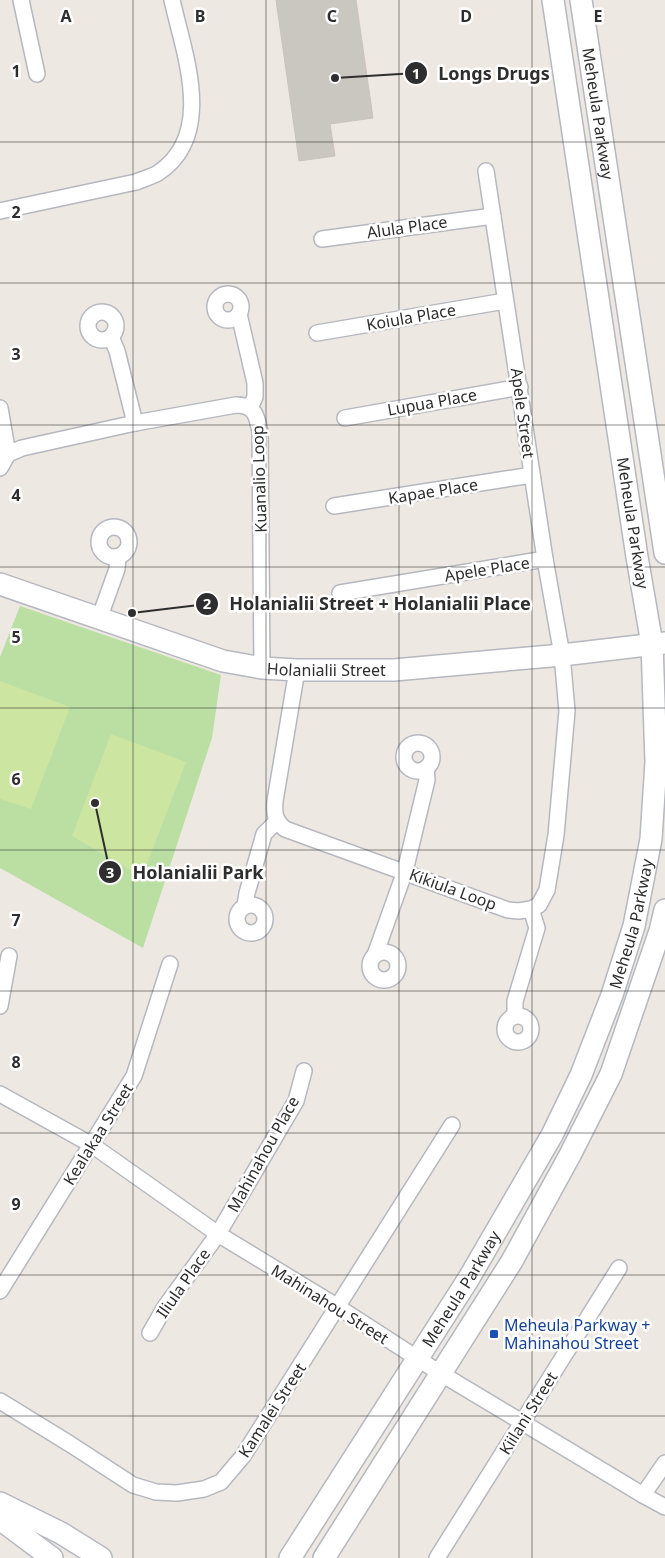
<svg xmlns="http://www.w3.org/2000/svg" width="665" height="1558" viewBox="0 0 665 1558" font-family="'Noto Sans',sans-serif">
<rect width="100%" height="100%" fill="#eee8e2"/>
<path fill="#bbdfa3" d="M20,606L221,675L212,738L143,948L0,868V657Z"/>
<g fill="#cce5a0">
<path d="M0,681L70,707L31,809L0,799Z"/>
<path d="M111,734L186,762L142,877L72,836Z"/>
</g>
<path fill="#cac6c0" stroke="#c9c4bb" d="M276,0H356L373,118L330,124L335,156L299,161Z"/>
<g fill="none" stroke-linecap="round" stroke-linejoin="round">
<defs>
<g id="street">
<path d="M21,0L37,74"/>
<path d="M0,211L136,182C143,179 151,177 158,173C216,135 184,54 172,0"/>
<path d="M322,239L493,216"/>
<circle cx="228" cy="307" r="13"/>
<circle cx="102" cy="326" r="14"/>
<path d="M239,314L255,383V397L250,408"/>
<path d="M317,333L505,301"/>
<path d="M111,337L117,351L135,423"/>
<path d="M0,408L8,454"/>
<path d="M345,418L520,387"/>
<path d="M0,468L8,454L22,448L135,423L236,405C255,405 257,416 260,432L262,668"/>
<path d="M334,506L532,475"/>
<circle cx="114" cy="542" r="15"/>
<path d="M340,593L545,559"/>
<path d="M99,619L117,569L118,557"/>
<path d="M297,670L275,801C274,815 275,820 285,829L508,910L519,911L531,909L539,905L547,890L556,835L567,711L562,655L545,559L486,171"/>
<circle cx="418" cy="757" r="14"/>
<circle cx="251" cy="919" r="14"/>
<path d="M245,906L247,893L264,834L276,822"/>
<circle cx="384" cy="966" r="14"/>
<path d="M375,955L405,871L427,780L426,768"/>
<path d="M0,1006L9,956"/>
<path d="M515,1016V1001L537,928L531,909"/>
<circle cx="518" cy="1029" r="13"/>
<path d="M0,1094L92,1145L218,1234L338,1307L440,1373L643,1495L665,1507"/>
<path d="M0,1291L134,1076L170,964"/>
<path d="M150,1333L165,1307L218,1234L296,1101L304,1071"/>
<path d="M0,1401L70,1444L133,1485L156,1492L177,1493L204,1489L221,1482L243,1456L452,1125"/>
<path d="M643,1495L665,1463"/>
<path d="M437,1558L619,1268"/>
</g>
<g id="secondary">
<path id="s1" d="M581,0L665,553"/>
<path id="s2" d="M0,584L223,661L262,668L297,670H394L562,655L665,643"/>
<path d="M0,1503L61,1533L101,1558"/>
<path d="M0,1519L52,1558"/>
<path id="s3" d="M290,1558L469,1278L552,1135L581,1075L612,995L634,926L651,839L656,762L652,644L637,557L553,0"/>
<path d="M324,1558L512,1261L570,1155L611,1074L660,931L665,910"/>
</g>
</defs>
<use href="#street" stroke="#b5b8c0" stroke-width="18"/>
<use href="#secondary" stroke="#b5b8c0" stroke-width="24"/>
<use href="#street" stroke="#fff" stroke-width="15"/>
<use href="#secondary" stroke="#fff" stroke-width="21"/>
</g>
<path fill="none" stroke="#2e2e2e" stroke-width="1" stroke-opacity="0.55" d="M133,0V1558M266,0V1558M399,0V1558M532,0V1558M0,142H665M0,283H665M0,425H665M0,567H665M0,708H665M0,850H665M0,991H665M0,1133H665M0,1275H665M0,1416H665"/>
<rect fill="#1a4fb4" stroke="#fff" stroke-width="2" x="489" y="1329" width="10" height="10" rx="2.5"/>
<g text-anchor="middle" stroke-width="5" stroke-linejoin="round" paint-order="stroke">
<g font-size="16" fill="#2e2e2e" stroke="#fff">
<text dy="6" stroke="none"><textPath href="#s1" startOffset="115">Meheula Parkway</textPath></text>
<text transform="translate(407 227) rotate(-8)" y="6">Alula Place</text>
<text transform="translate(411 317) rotate(-10)" y="6">Koiula Place</text>
<text transform="translate(432 402) rotate(-10)" y="6">Lupua Place</text>
<text transform="translate(523 413) rotate(82)" y="6">Apele Street</text>
<text transform="translate(259 479) rotate(-92)" y="6">Kuanalio Loop</text>
<text transform="translate(433 491) rotate(-9)" y="6">Kapae Place</text>
<text transform="translate(633 523) rotate(81)" y="6">Meheula Parkway</text>
<text transform="translate(487 569) rotate(-9)" y="6">Apele Place</text>
<text dy="6" stroke="none"><textPath href="#s2" startOffset="340">Holanialii Street</textPath></text>
<text transform="translate(453 889) rotate(20)" y="6">Kikiula Loop</text>
<text dy="6" stroke="none"><textPath href="#s3" startOffset="724">Meheula Parkway</textPath></text>
<text transform="translate(98 1134) rotate(-58)" y="6">Kealakaa Street</text>
<text transform="translate(263 1154) rotate(-61)" y="6">Mahinahou Place</text>
<text transform="translate(183 1283) rotate(-55)" y="6">Iliula Place</text>
<text dy="6" stroke="none"><textPath href="#s3" startOffset="319">Meheula Parkway</textPath></text>
<text transform="translate(330 1304) rotate(32)" y="6">Mahinahou Street</text>
<text transform="translate(272 1410) rotate(-57)" y="6">Kamalei Street</text>
<text transform="translate(528 1413) rotate(-58)" y="6">Kiilani Street</text>
</g>
<g font-size="16" fill="#164399" stroke="#fff" text-anchor="start">
<text x="504" y="1331">Meheula Parkway +<tspan x="504" dy="18">Mahinahou Street</tspan></text>
</g>
</g>
<g font-size="16" text-anchor="middle" font-weight="bold" fill="#2e2e2e" stroke="#fff" stroke-width="5" stroke-linejoin="round" paint-order="stroke">
<text x="66" y="22">A</text>
<text x="200" y="22">B</text>
<text x="332" y="22">C</text>
<text x="466" y="22">D</text>
<text x="598" y="22">E</text>
<text x="16" y="77">1</text>
<text x="16" y="218">2</text>
<text x="16" y="360">3</text>
<text x="16" y="501">4</text>
<text x="16" y="643">5</text>
<text x="16" y="785">6</text>
<text x="16" y="926">7</text>
<text x="16" y="1068">8</text>
<text x="16" y="1210">9</text>
</g>
<path fill="none" stroke="#2e2e2e" stroke-width="2" d="M335 78L416 73M132 613L207 604M95 803L110 872"/>
<g fill="#2e2e2e" stroke="#fff" stroke-width="2">
<circle cx="335" cy="78" r="5"/>
<circle cx="132" cy="613" r="5"/>
<circle cx="95" cy="803" r="5"/>
<circle cx="416" cy="73" r="12"/>
<circle cx="207" cy="604" r="12"/>
<circle cx="110" cy="872" r="12"/>
</g>
<g font-size="15" text-anchor="middle" font-weight="bold" fill="#fff">
<text x="416" y="79">1</text>
<text x="207" y="609">2</text>
<text x="110" y="878">3</text>
</g>
<g font-size="18" text-anchor="middle" font-weight="bold" fill="#2e2e2e" stroke="#fff" stroke-width="5" stroke-linejoin="round" paint-order="stroke">
<text x="494" y="80">Longs Drugs</text>
<text x="380" y="610">Holanialii Street + Holanialii Place</text>
<text x="198" y="879">Holanialii Park</text>
</g>
</svg>
